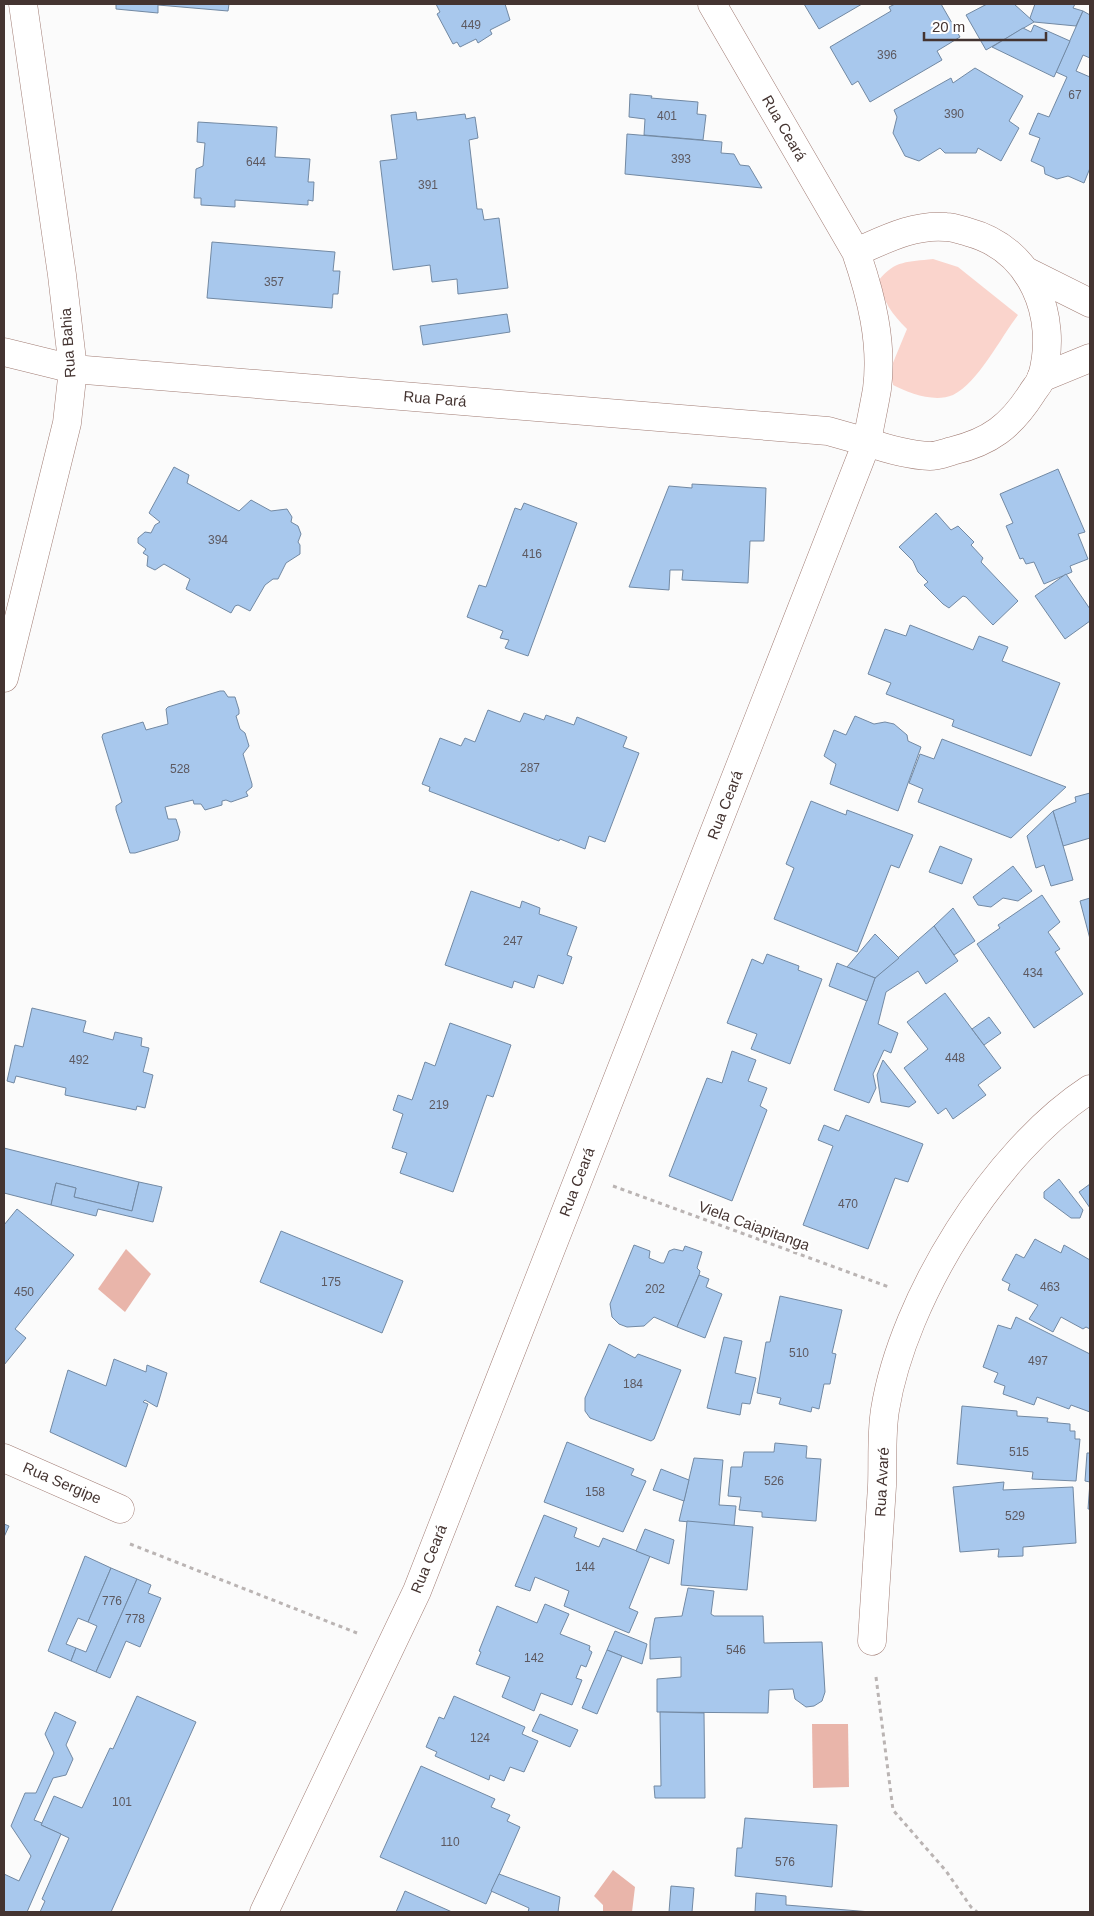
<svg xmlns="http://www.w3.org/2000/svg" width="1094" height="1916" viewBox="0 0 1094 1916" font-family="Arial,sans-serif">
<rect width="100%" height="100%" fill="#fbfbfb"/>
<path fill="#fad4cc" d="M933,259L958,267L1018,315C1001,337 978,383 953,395C934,403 909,393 893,385L890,370L907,329C892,314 883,302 879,280C895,260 908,262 933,259Z"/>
<g fill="#e9b5aa">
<path d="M126,1249L151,1274L125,1312L98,1289Z"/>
<path d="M812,1724H848L849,1787L813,1788Z"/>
<path d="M613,1870L635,1887L632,1912H603V1905L594,1896Z"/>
</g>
<g fill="#a8c8ed" stroke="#7289a3">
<path d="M116,4H229L228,11L158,5V13L116,9Z"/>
<path d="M436,4H505L510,20L490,30L492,34L478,43L476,39L460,47L457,42L453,44L437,14L440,12Z"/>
<path d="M804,4H862L819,29Z"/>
<path d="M895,4H941L960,37L937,51L942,60L870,102L858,81L852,85L830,47L891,11L889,7Z"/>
<path d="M987,4H1014L1034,22L986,50L966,15Z"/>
<path d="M1035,4H1075L1073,8L1083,11L1076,26L1034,22L1030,18Z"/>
<path d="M1083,11L1090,15V58L1083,55L1076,71L1090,77V168L1084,183L1068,176L1057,179L1045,174L1044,167L1031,161L1040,138L1029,134L1038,113L1049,117L1067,77L1056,72Z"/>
<path d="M1034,25L1070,41L1054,77L992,47L1023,28L1031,32Z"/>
<path d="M975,68L1023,96L1009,121L1019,128L1001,161L978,148L976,153H945L940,148L919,161L905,156L893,133L897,117L894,110L951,78L953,83Z"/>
<path d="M630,94L652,96L651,98L698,102L697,114L706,115L703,140L644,135L645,119L629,117Z"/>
<path d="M416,112L417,120L465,114L466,119L475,117L478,138L469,140L477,209H482L484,220L499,218L508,288L458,294L457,279L432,282L430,265L393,270L380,161L397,159L391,115Z"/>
<path d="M198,122L277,127L275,157L310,159L308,182H314L313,201L308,200V205L235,200V207L201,205V198H194L196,169L203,166L205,143L197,142Z"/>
<path d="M627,134L722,142L721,153L734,154L740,165L749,166L762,188L625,174Z"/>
<path d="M212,242L335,252L333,271H340L338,294H333L332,308L207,298Z"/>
<path d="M507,314L510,332L423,345L420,326Z"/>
<path d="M174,467L189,475L187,483L239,511L251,500L271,511L287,509L292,517L291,522L298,526L301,534L298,542L300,545V554L286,563L278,579H273L265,585L250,611L238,605L235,606L231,613L186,589L190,579L164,564L155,570L147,566L148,556L143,553L146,549L138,543V538L145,532L151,533L155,525L160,522L149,513Z"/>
<path d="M1058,469L1085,532L1078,534L1088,559L1070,566L1072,572L1044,584L1034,562L1026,564L1023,558L1020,559L1006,526L1013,523L1000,494Z"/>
<path d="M692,484L766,488L764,541H750L748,583L682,580L683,570H670L669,590L629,587L669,486L692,488Z"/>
<path d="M524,503L577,523L528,656L505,648L509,640L500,638L503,631L467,617L479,585L486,587L515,508L521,510Z"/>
<path d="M936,513L951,530L958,526L974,542L971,545L983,558L981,562L1018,601L993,625L966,597L963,596L949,608L943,604L924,585L928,582L918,572L913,561L899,547Z"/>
<path d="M1066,574L1090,609V621L1065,639L1035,596Z"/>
<path d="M910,625L973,650L979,636L1008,647L1002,661L1060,683L1031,756L952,726L954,720L886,694L891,683L868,674L885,629L906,636Z"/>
<path d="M220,691H224L228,697H235L239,710V714L236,716L240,729L245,733L249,746L243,754L252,784V787L246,792L248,796L231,802L226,800L222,801V805L205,810L201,804H194L193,800L165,807L168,819H176L180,832L178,840L135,853H130L116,810V806L122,802L102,737L103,734L143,722L146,730L168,724L166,709L168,707Z"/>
<path d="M488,710L520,722L524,713L544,720L546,715L574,725L577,717L627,737L623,747L639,753L605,842L589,836L585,849L560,839L559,841L429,791L430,787L422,784L440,738L461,746L465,738L475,742Z"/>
<path d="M855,716L874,724L885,722L894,724L907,735L908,741L921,747L898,811L830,784L836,764L824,756L834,730L846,735Z"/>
<path d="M942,739L1066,787L1011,838L918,802L923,789L909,783L920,754L934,759Z"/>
<path d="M1090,793V838L1063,846L1053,811L1076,802L1075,797Z"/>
<path d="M811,801L846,815L847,810L913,835L899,868L891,865L857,952L774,919L794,868L786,864Z"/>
<path d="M1053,811L1073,880L1051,886L1044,865L1036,868L1027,836Z"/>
<path d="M940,846L972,859L962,884L929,872Z"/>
<path d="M1013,866L1032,891L1018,901L1003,898L991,907L978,905L973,897Z"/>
<path d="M471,891L520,908L522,901L540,908L539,914L577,927L567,955L572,957L563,984L538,975L534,988L514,981L512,988L445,965Z"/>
<path d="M1042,895L1060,922L1048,932L1060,949L1055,952L1083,994L1034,1028L977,944L1000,928L998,925Z"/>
<path d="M1090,898V939L1080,901Z"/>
<path d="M953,908L975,941L954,955L934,926Z"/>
<path d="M934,926L958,961L926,984L918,971L886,992L878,1024L898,1033L891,1053L884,1050L873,1074L876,1088L869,1103L834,1090L875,978Z"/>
<path d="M875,934L899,958L875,978L847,967Z"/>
<path d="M767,954L799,966L798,970L822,979L790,1064L751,1049L757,1034L727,1023L752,959L763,964Z"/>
<path d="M837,963L875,978L867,1001L829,986Z"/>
<path d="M945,993L1001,1068L978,1085L986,1095L953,1119L946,1108L938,1114L904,1068L928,1049L907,1022Z"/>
<path d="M32,1008L86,1021L83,1032L113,1040L115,1032L142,1038L141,1046L149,1048L143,1072L153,1075L145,1108L137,1106L136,1110L65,1095L66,1088L16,1076L14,1083L7,1081L15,1045L23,1047Z"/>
<path d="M989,1017L1001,1033L984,1045L972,1029Z"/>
<path d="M450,1023L511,1045L493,1097L487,1095L453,1192L400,1173L407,1153L392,1148L403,1114L393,1110L398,1095L412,1100L425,1062L435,1066Z"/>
<path d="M732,1051L756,1060L748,1081L767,1088L760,1106L767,1110L732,1201L669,1176L707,1078L722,1083Z"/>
<path d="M883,1060L916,1102L909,1107L881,1102L877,1075Z"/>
<path d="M846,1115L923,1144L908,1182L895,1178L868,1249L803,1225L833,1146L818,1140L824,1125L839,1131Z"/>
<path d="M4,1148L139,1182L132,1211L74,1197L76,1188L56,1183L51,1205L4,1193Z"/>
<path d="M1059,1179L1083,1210L1080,1218H1071L1044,1198V1192Z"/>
<path d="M139,1182L162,1187L153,1222L98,1209L96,1216L51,1205L56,1183L76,1188L74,1197L132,1211Z"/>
<path d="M1090,1184V1208L1079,1192Z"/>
<path d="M17,1209L74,1255L15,1329L26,1338L4,1365V1225Z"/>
<path d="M281,1231L403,1281L382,1333L260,1282Z"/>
<path d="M1035,1239L1061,1253L1064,1245L1090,1260V1329L1086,1327L1083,1329L1061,1317L1053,1332L1029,1319L1038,1305L1008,1290L1010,1284L1002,1280L1016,1254L1024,1258Z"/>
<path d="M634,1245L650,1251L649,1258L661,1263H664L669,1251L674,1249L683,1251L685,1246L702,1252L697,1268L700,1271L699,1275L677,1327L654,1317L644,1326L627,1327L619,1324L612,1317L610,1304Z"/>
<path d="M699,1275L709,1279L706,1287L722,1294L705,1338L677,1327Z"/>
<path d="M780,1296L842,1310L832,1353L836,1354L830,1384H824L819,1409L812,1407L811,1412L779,1404L781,1398L757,1393L766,1342H770Z"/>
<path d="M1016,1317L1090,1354V1412L1071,1405L1069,1409L1037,1397L1034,1405L1003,1394L1005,1386L994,1382L998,1373L983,1367L998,1325L1011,1329Z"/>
<path d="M724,1337L742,1341L735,1373L756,1378L750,1404L742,1403L740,1415L707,1408Z"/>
<path d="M609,1344L635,1358L638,1354L681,1370L654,1439L651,1441L590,1418L585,1411V1398Z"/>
<path d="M114,1359L146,1372L147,1365L167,1373L157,1407L145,1400L143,1402L148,1404L126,1467L50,1432L68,1370L106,1386Z"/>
<path d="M962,1406L1017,1411V1416L1048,1418L1047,1422L1070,1424V1431H1075V1439H1080L1076,1481L1032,1479L1033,1472L957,1464Z"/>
<path d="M567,1442L634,1469L631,1475L646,1481L623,1532L544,1502Z"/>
<path d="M775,1443L807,1446L806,1458L821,1459L816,1521L762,1517V1512L739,1510L741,1497L728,1496L731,1467H742L744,1452H774Z"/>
<path d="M1087,1453H1090V1482L1085,1481Z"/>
<path d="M694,1458L723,1460L719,1505L736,1506L734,1526L679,1521Z"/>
<path d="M661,1469L689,1480L684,1501L653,1490Z"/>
<path d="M1004,1482L1003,1490L1073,1487L1076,1543L1023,1547V1556L998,1557L999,1549L960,1552L953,1487Z"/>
<path d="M1090,1482V1509H1088Z"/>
<path d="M544,1515L577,1528L574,1537L599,1547L603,1538L650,1556L629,1608L638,1612L629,1633L564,1606L569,1591L535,1577L530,1591L515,1586Z"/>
<path d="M687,1521L753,1527L747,1590L681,1585Z"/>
<path d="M4,1524L9,1526L4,1537Z"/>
<path d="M645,1529L674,1540L669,1564L636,1551Z"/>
<path d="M85,1556L111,1568L88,1622L78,1618L66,1644L76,1648L71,1661L48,1651Z"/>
<path d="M111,1568L137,1579L96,1672L71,1661L76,1648L86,1652L97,1626L88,1622Z"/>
<path d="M137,1579L151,1585L148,1593L161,1598L140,1647L126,1641L110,1678L96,1672Z"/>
<path d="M688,1588L714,1591L711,1614L714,1616H763L764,1643L822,1642L825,1692L822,1701L814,1706L806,1707L795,1699L793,1689L769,1690L768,1713L657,1712V1679L681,1677V1657L650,1659V1641L655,1618L682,1616Z"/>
<path d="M545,1604L569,1614L560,1634L590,1646L589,1650L592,1652L586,1667L581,1665L576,1678L582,1680L572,1705L541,1693L534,1711L502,1697L510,1677L476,1664L481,1652L479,1651L497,1606L537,1623Z"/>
<path d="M615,1631L647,1644L642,1664L607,1650Z"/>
<path d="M607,1650L622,1656L597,1714L582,1708Z"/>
<path d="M137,1696L196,1722L111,1912H40L45,1901L42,1899L69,1838L41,1825L54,1796L82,1808L110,1748L113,1749Z"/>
<path d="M454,1696L525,1727L522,1734L538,1741L524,1772L510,1767L504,1781L490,1775L489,1780L435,1756L437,1752L426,1747L439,1717L444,1719Z"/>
<path d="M55,1712L76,1722L66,1745L73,1759L66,1775L53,1778L34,1820L42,1823L41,1825L61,1834L27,1912H4V1874L19,1881L31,1856L11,1826L25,1793H36L54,1753L45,1734Z"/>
<path d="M660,1712L704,1713L705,1798H655L654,1786H661Z"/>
<path d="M540,1714L578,1730L570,1747L532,1731Z"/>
<path d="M421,1766L495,1799L491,1807L510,1815L507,1821L520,1827L486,1904L380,1857Z"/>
<path d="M745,1818L837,1825L832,1887L735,1876L737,1848H742Z"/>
<path d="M499,1874L560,1897L558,1912H528L529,1908L491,1891Z"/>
<path d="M671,1886L694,1888L692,1912H669Z"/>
<path d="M405,1891L452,1912H396Z"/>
<path d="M756,1893L786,1896V1905L871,1912H755Z"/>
</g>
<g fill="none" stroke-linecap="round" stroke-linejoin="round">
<defs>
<g id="street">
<path d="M712,4L856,252C871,296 883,342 877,389C874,407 870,424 867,442C887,449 908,455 930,456C937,456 945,453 952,451C990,442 1011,426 1032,393C1035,388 1040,383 1042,377C1059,316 1032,249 968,232C961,230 953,227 946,227C914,224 884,240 856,252"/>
<path d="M1028,272L1090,303"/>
<path d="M4,352L73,369L828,431L867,442L417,1591L264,1912"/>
<path d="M1041,378L1090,358"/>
<path d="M4,678L67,423L73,369L62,275L23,4"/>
<path d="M4,1458L120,1509"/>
<path d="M872,1641C875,1589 879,1538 882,1486C883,1461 881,1435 885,1410C903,1298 995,1151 1090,1089"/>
</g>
</defs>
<use href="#street" stroke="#a17c74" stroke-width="29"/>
<g stroke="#bab4b3" stroke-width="3" stroke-dasharray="4 4" stroke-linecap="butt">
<path d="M613,1186L889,1287"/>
<path d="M130,1544L357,1633"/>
<path d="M876,1677L893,1810L946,1871L971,1907L977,1912"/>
</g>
<use href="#street" stroke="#fff" stroke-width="28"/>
</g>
<g text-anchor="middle" stroke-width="4.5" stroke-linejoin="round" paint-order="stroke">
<g font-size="12" fill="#5d5960">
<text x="471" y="29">449</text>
<text x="887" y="59">396</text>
<text x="1075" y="99">67</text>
<text x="954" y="118">390</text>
<text x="667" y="120">401</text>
<text x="681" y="163">393</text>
<text x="256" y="166">644</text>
<text x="428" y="189">391</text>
<text x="274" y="286">357</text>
<text x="218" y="544">394</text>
<text x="532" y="558">416</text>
<text x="530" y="772">287</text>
<text x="180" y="773">528</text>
<text x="513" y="945">247</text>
<text x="1033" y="977">434</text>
<text x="955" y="1062">448</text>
<text x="79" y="1064">492</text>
<text x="439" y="1109">219</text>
<text x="848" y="1208">470</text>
<text x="331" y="1286">175</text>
<text x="1050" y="1291">463</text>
<text x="655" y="1293">202</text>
<text x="24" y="1296">450</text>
<text x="799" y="1357">510</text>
<text x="1038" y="1365">497</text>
<text x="633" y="1388">184</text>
<text x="1019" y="1456">515</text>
<text x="774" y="1485">526</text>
<text x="595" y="1496">158</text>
<text x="1015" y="1520">529</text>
<text x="585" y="1571">144</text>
<text x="112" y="1605">776</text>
<text x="135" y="1623">778</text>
<text x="736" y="1654">546</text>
<text x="534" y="1662">142</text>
<text x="480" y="1742">124</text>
<text x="122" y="1806">101</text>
<text x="450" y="1846">110</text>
<text x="785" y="1866">576</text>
</g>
<g font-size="15" fill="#443431" stroke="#fff">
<text transform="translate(784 128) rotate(60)" y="5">Rua Ceará</text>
<text transform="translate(68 343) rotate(-94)" y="5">Rua Bahia</text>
<text transform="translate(435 399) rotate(5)" y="5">Rua Pará</text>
<text transform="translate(725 805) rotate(-69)" y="5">Rua Ceará</text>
<text transform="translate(577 1182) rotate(-69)" y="5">Rua Ceará</text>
<text transform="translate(754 1226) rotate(20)" y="5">Viela Caiapitanga</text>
<text transform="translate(882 1482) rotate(-87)" y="5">Rua Avaré</text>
<text transform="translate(62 1483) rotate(23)" y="5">Rua Sergipe</text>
<text transform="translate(429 1559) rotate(-68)" y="5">Rua Ceará</text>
</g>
</g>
<rect width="1094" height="1916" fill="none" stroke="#443431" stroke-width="10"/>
<path d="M924 32v8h122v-8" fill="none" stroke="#443431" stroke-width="2.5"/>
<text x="932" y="32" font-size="15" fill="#443431" stroke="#ffffff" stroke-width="4" paint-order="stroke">20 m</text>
</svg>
